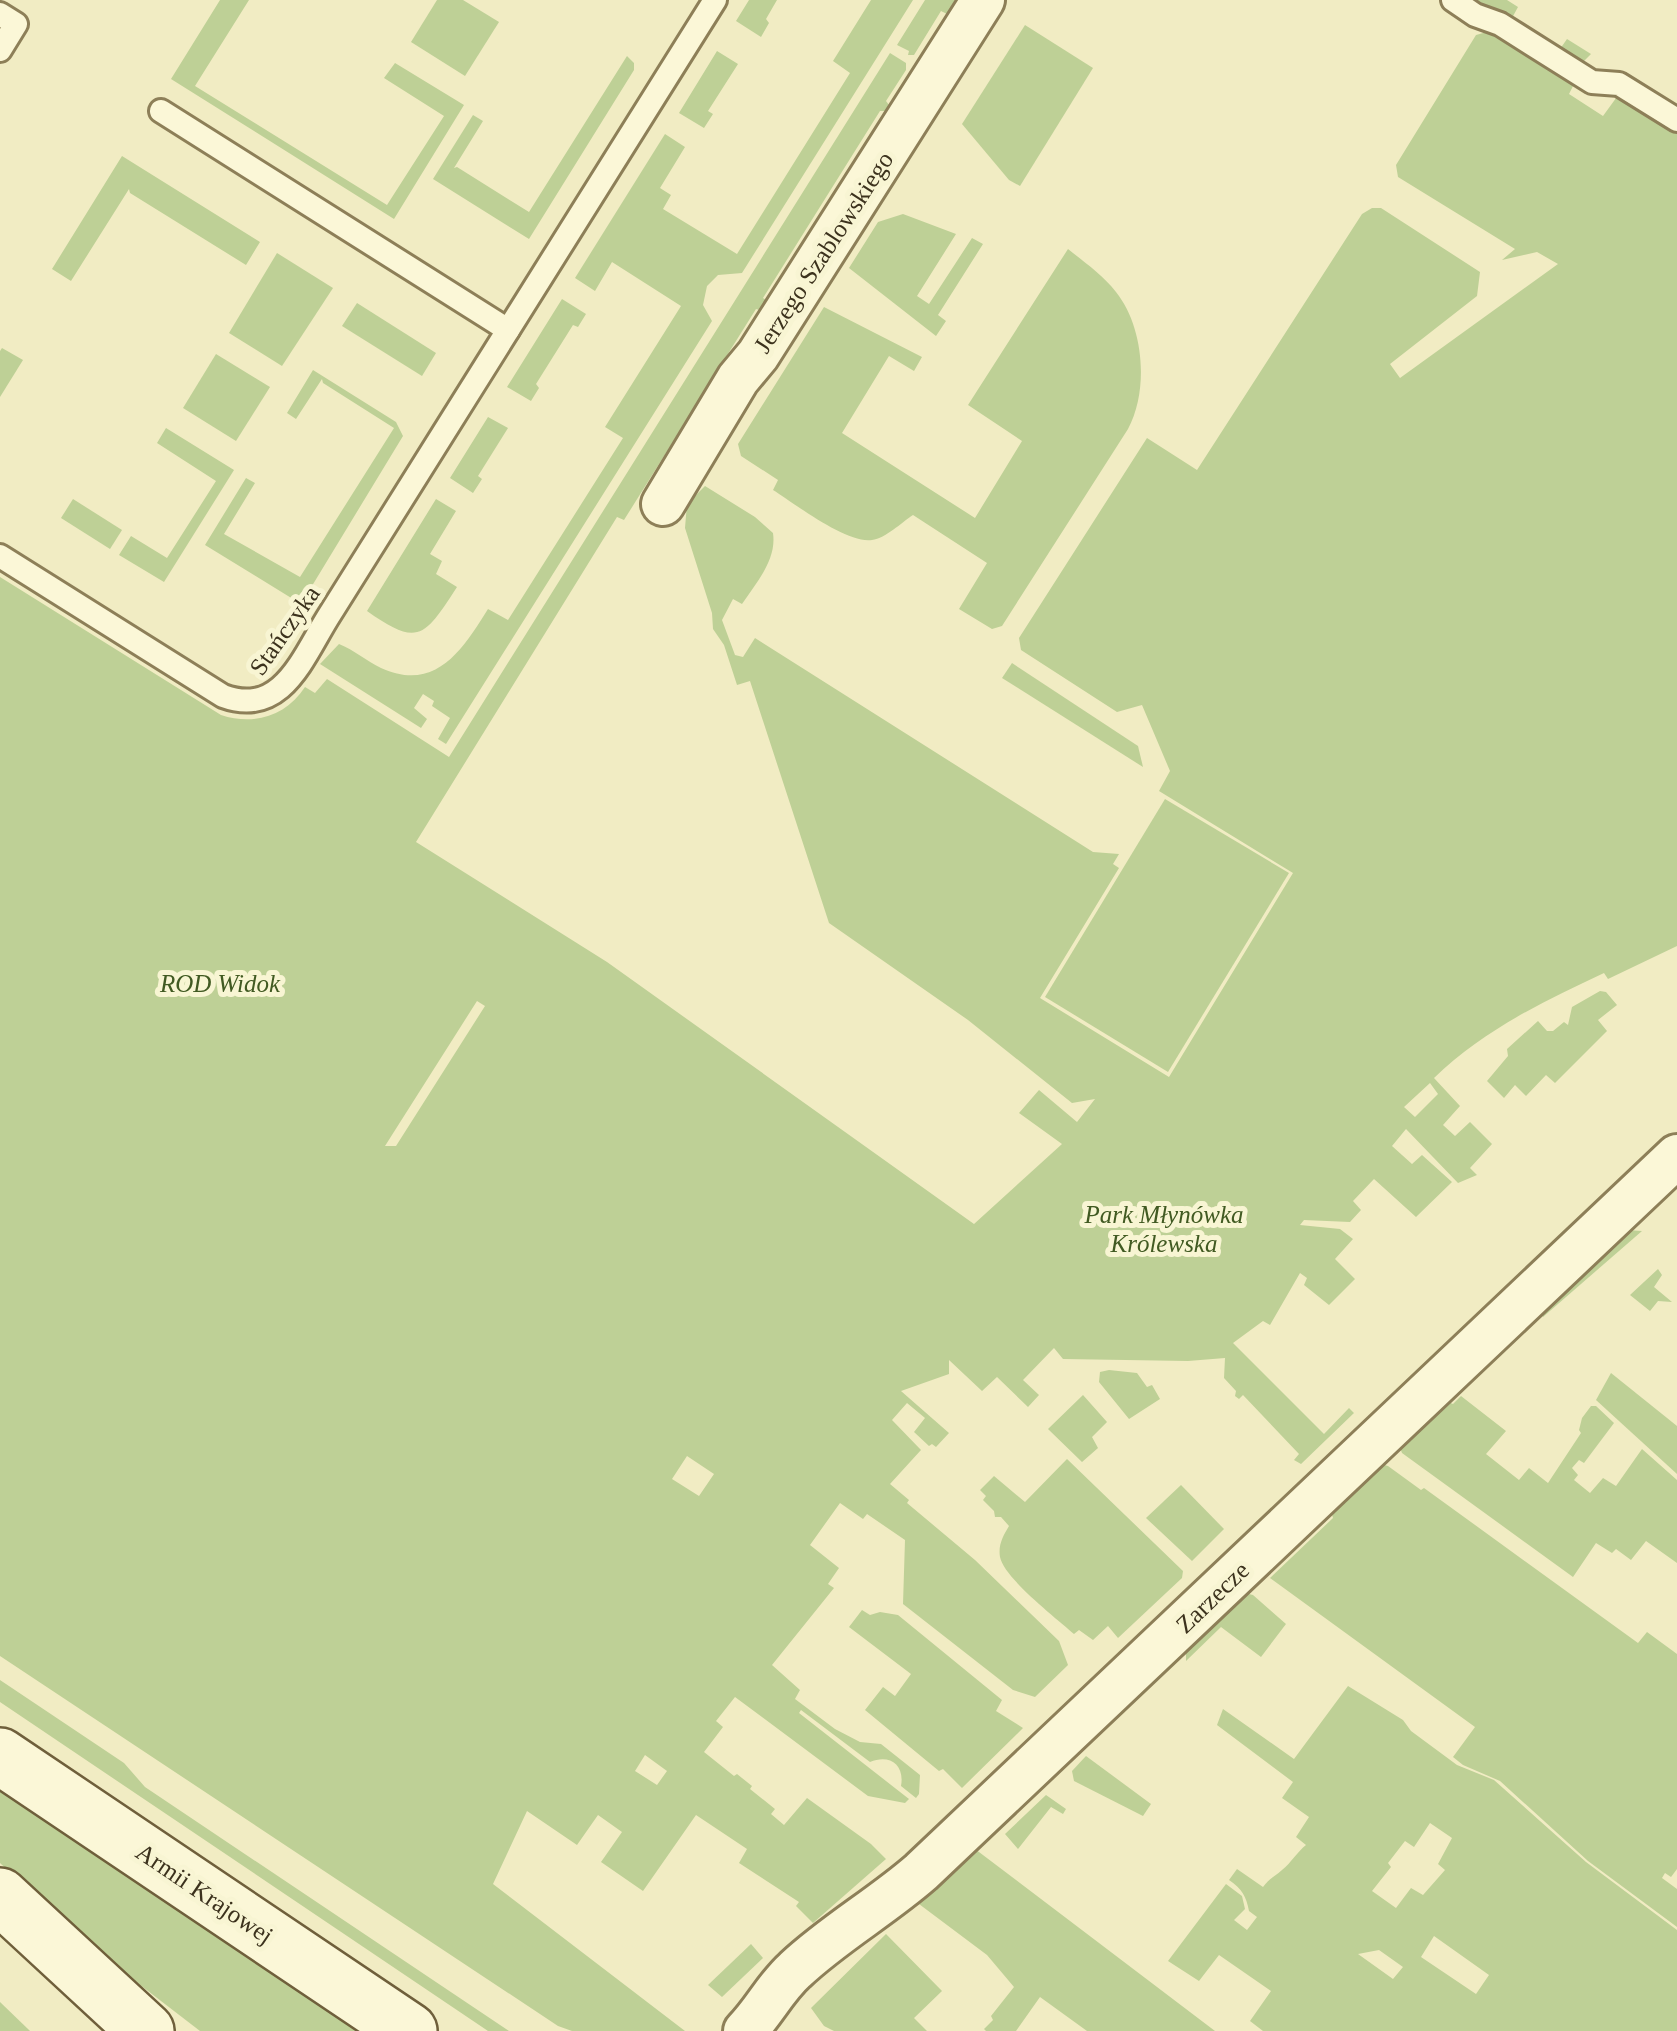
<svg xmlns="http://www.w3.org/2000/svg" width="1677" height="2031" viewBox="0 0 1677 2031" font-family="Georgia,serif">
<rect width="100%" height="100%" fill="#f1ecc3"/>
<g fill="#bed096" fill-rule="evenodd">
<path d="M220,0H249L195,86L387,205L444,116L384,78L395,63L464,105L394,219L171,79Z"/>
<path d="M437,0H463L499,22L465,76L411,42Z"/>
<path d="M749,0H777L766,19L769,23L761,37L736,21Z"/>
<path d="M871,0H913L742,273L718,275L707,286L703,305L712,321L446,744L438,739L450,718L432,706L434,701L423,694L414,708L427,719L421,728L320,664L339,644C354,650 367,661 381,668C436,693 463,649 488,609L508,620L623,438L605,427L681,306L612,262L595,291L575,278L665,134L685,147L660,188L671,195L663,209L737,254L850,73L833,61Z"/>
<path d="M925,0H955L947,14L941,11L914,55H908L909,51L897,45Z"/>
<path d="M1471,0H1507L1518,7L1512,18L1560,49L1567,39L1591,54L1580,65Z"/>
<path d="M1025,25L1093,68L1020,186L1009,180L962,124Z"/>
<path d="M1494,30L1576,80L1569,94L1603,116L1619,94L1677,130V946L1608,979L1604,973C1542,1002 1484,1030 1434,1078L1460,1106L1443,1125L1455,1136L1470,1122L1492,1144L1470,1168L1477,1175L1458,1183L1406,1129L1392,1146L1412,1164L1422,1155L1452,1182L1416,1217L1374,1179L1353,1201L1361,1210L1350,1222L1304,1220L1300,1225L1340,1229L1353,1239L1335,1259L1355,1279L1329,1305L1304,1285L1307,1278L1300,1273L1270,1325L1263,1321L1233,1343L1324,1434L1349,1408L1354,1413L1301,1464L1294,1460L1299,1454L1243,1395L1239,1399L1235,1396L1236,1391L1224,1378L1225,1358L1188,1361L1063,1359L1054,1348L1023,1380L1039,1395L1028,1407L997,1377L982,1391L949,1360V1374L901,1391L949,1433L936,1447L932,1444L929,1446L914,1432L925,1418L907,1403L892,1420L921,1450L890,1484L909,1500L907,1503L975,1560L1059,1641L1068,1665L1035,1697L1013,1690L903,1604L905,1540L867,1514L863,1519L840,1503L810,1545L839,1568L828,1584L834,1588L772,1665L800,1690L795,1699L835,1729L860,1742L881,1744L920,1775L919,1794L916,1798L901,1786C905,1764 889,1754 870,1762L801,1710L799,1713L909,1799L905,1803L868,1796L735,1697L716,1721L723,1727L704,1752L734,1776L737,1774L752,1786L750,1789L775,1809L771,1814L784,1825L807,1798L871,1844L886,1859L813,1923L796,1906L799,1902L739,1863L747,1849L696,1815L643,1891L601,1862L622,1832L598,1815L577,1845L527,1811L493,1884L685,2031H572L558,2026L0,1656V577L221,715C254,726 286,716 305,687L315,693L327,679L449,757L890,53L906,63V70L886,101L889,105L885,111H880L763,298L766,300L760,310L756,309L624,520L617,517L416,842L607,962L974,1224L1062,1144L1019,1113L1039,1090L1077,1122L1095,1099L1072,1103L968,1020L829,923L750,681L737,685L724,645L713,629L712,613L685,528L687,504L705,486L755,517L773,533C777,560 756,583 742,604L733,599L722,620L735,655L743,657L755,638L1093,852L1119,854L1113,864L1119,868L1040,998L1169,1077L1293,873L1159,791L1170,771L1142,705L1117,712L1021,650L1019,638L1147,438L1197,470L1362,214L1372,208H1381L1480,272L1477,296L1390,364L1400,378L1558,264L1537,252L1502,260L1515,249L1398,177L1396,165L1476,35ZM477,1001L485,1006L396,1146H385ZM1430,1083L1438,1094L1415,1117L1404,1107ZM687,1456L714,1474L699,1496L672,1479ZM645,1755L667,1771L657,1785L635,1771Z"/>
<path d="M717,51L738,64L708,111L713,114L704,128L679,113Z"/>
<path d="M627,56L634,63V70L529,239L433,179L473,115L483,121L454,168L457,167L529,212Z"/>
<path d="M122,156L260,242L246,265L130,193L129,189L71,281L52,269Z"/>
<path d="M903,214L956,234L917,296L929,304L972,238L983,244L938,315L946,321L936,336L849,268L878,222Z"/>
<path d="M1068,249C1084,262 1103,275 1116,292C1144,327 1149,390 1128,429L1002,626L992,629L959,609L987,563L913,515C901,523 886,538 872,540C847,544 795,504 773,490L778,480L741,456L738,444L824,307L922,357L914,371L889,356L842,433L975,518L1022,441L968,405Z"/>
<path d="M277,253L333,288L282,366L229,333Z"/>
<path d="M562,299L586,314L578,327L573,325L536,384L539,388L531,401L507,387Z"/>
<path d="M357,303L436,353L422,376L342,326Z"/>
<path d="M2,348L23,360L0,397V351Z"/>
<path d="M216,354L270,387L236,441L183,408Z"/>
<path d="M313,370L396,422L403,436L301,604L205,545L246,478L255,483L224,534L300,577L394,428L323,383L322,379L296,419L287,413Z"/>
<path d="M488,417L508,428L478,476L482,479L473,493L450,478Z"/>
<path d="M166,428L234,470L164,582L119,555L131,536L167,558L216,481L157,443Z"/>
<path d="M73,499L122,530L110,549L61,518Z"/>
<path d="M436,499L456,511L430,554L442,561L436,574L457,587C424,638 418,647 367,611Z"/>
<path d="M1012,663L1138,746L1143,767L1002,678Z"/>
<path d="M1165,799L1289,873L1168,1072L1045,997Z"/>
<path d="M1600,991L1606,992L1617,1005L1598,1020L1607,1031L1555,1083L1546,1075L1526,1096L1515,1085L1504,1098L1487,1081L1508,1056L1507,1049L1538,1021L1547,1031H1553L1564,1022L1568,1025L1572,1007Z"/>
<path d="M1627,1230L1642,1231L1543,1317L1540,1312Z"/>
<path d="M1658,1269L1662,1275L1654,1287L1672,1302L1658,1301L1650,1311L1630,1295Z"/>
<path d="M1109,1370L1137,1373L1147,1387L1152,1385L1160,1399L1129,1419L1099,1382L1100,1372Z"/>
<path d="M1611,1373L1677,1426V1474L1596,1400Z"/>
<path d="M1083,1395L1107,1422L1092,1437L1098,1448L1082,1462L1048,1429Z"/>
<path d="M1461,1396L1506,1431L1486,1454L1519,1480L1529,1468L1548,1483L1581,1433L1579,1430L1582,1418L1591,1406H1596L1614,1423L1584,1463L1579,1460L1572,1468L1578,1475L1574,1480L1590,1493L1603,1478L1616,1486L1642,1449L1677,1480V1563L1646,1541L1631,1560L1616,1549L1612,1553L1596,1543L1573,1577L1402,1453L1399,1445L1446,1401L1453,1404Z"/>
<path d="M1067,1459L1183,1571L1182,1578L1118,1638L1108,1626L1093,1640L1079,1630L1074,1634C1056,1618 1004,1578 1000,1557C998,1545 1003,1536 1009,1526L1001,1517H995L994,1511L983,1500L986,1496L980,1490L994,1476L1025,1502Z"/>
<path d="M1381,1464L1388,1466L1421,1490L1424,1488L1638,1643L1647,1632L1677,1654V1869L1671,1877L1665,1873L1662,1878L1677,1889V1927L1588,1861L1500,1781L1463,1765L1453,1757L1475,1727L1270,1578L1333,1518L1331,1511Z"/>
<path d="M1181,1485L1224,1529L1192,1561L1146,1518Z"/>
<path d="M1245,1593L1253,1595L1286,1624L1261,1657L1221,1627L1186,1661V1648Z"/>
<path d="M862,1610L870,1615L880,1612L898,1615L1002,1700L996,1711L1023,1728L962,1788L943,1769L939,1771L865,1710L883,1687L895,1696L911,1674L849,1627Z"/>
<path d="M0,1680L124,1763L145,1787L509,2031H488L0,1702Z"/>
<path d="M1348,1686L1403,1720L1411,1731L1457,1765L1494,1780L1586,1862L1677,1930V2031H1263L1250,2021L1271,1991L1219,1955L1199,1981L1168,1961L1226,1884L1242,1896L1245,1909L1234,1920L1247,1930L1257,1917L1249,1911C1246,1896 1242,1889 1229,1880L1237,1869L1263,1887C1270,1878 1274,1877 1282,1870C1291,1863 1297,1852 1306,1845L1296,1837L1309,1817L1282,1798L1293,1782L1217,1725L1223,1709L1294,1759ZM1430,1823L1452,1838L1438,1864L1445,1870L1423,1895L1411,1888L1396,1908L1372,1891L1391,1867L1388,1863L1405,1841L1414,1847ZM1434,1936L1489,1975L1476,1994L1421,1957ZM1379,1950L1403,1967L1393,1979L1358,1954Z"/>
<path d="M1086,1756L1151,1804L1143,1816L1074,1781L1072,1771Z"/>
<path d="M0,1786L366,2031H200L96,1951L0,1863Z"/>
<path d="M1046,1795L1066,1809L1063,1814L1051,1807L1018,1849L1005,1834Z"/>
<path d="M975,1849L1215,2031H1087L1040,1997L1016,2031H986L984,2029L993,2020L991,2016L1014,1987L987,1955L919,1904Z"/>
<path d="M886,1934L942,1991L914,2018L927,2031H834L824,2026L811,2008Z"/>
<path d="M751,1944L763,1958L722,1997L708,1985Z"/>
<path d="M0,2002L28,2029L30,2031H0Z"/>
</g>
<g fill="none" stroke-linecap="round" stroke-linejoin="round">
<defs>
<g id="lane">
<path d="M1453,0L1475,15L1500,24L1592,82L1619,84L1677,120"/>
<path d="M0,14L16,24L0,50"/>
<path d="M161,111L508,330"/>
<path d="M0,556L223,696C283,718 303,656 330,614L715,0"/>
</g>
<g id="street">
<path d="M663,504L738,379L758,355L983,0"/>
<path d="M745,2031C764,2012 775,1988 795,1970C833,1934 881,1907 921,1872L1677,1156"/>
</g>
<g id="secondary">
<path d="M0,1756L409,2031"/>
<path d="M0,1896L146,2031"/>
</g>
</defs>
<use href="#lane" stroke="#8d7f58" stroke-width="28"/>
<use href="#street" stroke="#8d7f58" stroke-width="48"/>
<use href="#secondary" stroke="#6f5f3b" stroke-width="60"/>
<use href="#lane" stroke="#fbf7d7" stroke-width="22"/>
<use href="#street" stroke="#fbf7d7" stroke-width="42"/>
<use href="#secondary" stroke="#fbf7d7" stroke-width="55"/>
</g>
<g text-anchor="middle" stroke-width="10" stroke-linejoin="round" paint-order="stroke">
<g font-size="25" fill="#3c321d" stroke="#f8f5d3">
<text transform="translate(823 252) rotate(-57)" y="9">Jerzego Szablowskiego</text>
<text transform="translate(284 630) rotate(-55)" y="9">Stańczyka</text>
<text transform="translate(1212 1597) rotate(-44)" y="9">Zarzecze</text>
<text transform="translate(205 1893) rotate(34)" y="9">Armii Krajowej</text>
</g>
<g font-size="25" font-style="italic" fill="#415a22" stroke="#f8f5d3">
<text x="220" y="992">ROD Widok</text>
<text x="1164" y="1223">Park Młynówka<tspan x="1164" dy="29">Królewska</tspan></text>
</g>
</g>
</svg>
